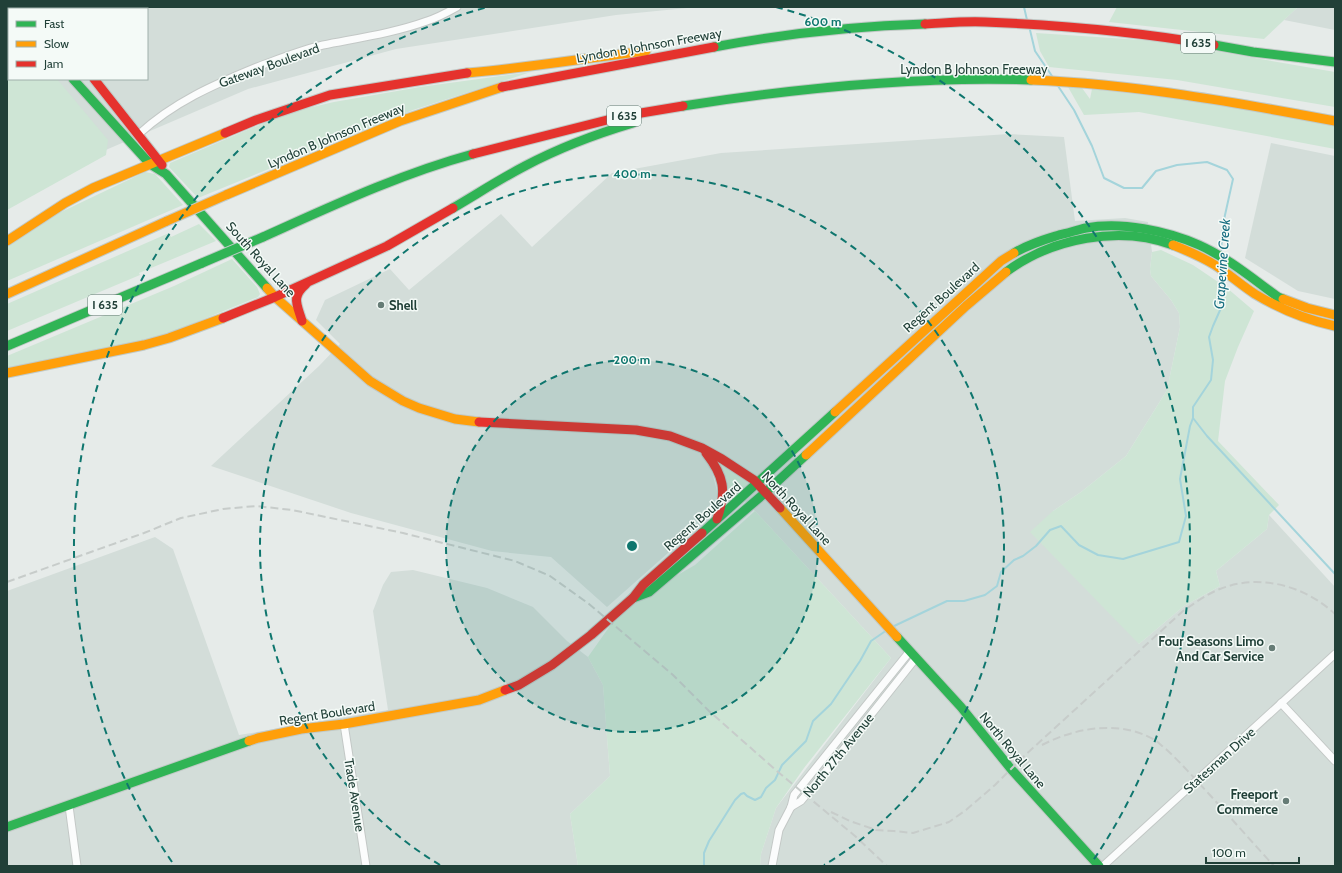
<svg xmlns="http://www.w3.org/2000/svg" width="1342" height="873" viewBox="0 0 1342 873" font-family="Cabin,sans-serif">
<rect width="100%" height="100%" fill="#e6ebe9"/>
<g fill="#d3ddd9" fill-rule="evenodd">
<path d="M7,7H697L616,15L396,49L248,89L108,149L7,203ZM9,9H147V79H9Z"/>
<path d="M1298,7H1335V30L1284,20Z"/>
<path d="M1009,134L1064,137L1075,221L1125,218L1148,222L1152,252L1150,269L1151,276L1171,300L1179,313L1180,327L1167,390L1126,456L1081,492L1053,511L1139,644L1184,606L1220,586L1216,571L1267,529L1269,515L1335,587V866H760L761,854L776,808L891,658L755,511L711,468L718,495L703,522L607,607L551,557L492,551L351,513L211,466L319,366L340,344L316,320L325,300L390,269L409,290L501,214L532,247L612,173L721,153Z"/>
<path d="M1271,143L1335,156V299L1298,291L1245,258Z"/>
<path d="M155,537L173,549L239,735L388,710L373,611L383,585L391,572L413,570L487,588L533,607L567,641L588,657L603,685L610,776L570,814L578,866H7V591Z"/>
</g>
<g fill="#cee5d5">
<path d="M1117,7H1298L1264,39L1109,22Z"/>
<path d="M7,19L9,21V79H57L108,140L106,155L7,210Z"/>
<path d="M1036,33L1157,41L1335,72V107L1177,80L1049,67L1040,51Z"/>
<path d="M531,72L413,110L198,198L169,167L170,163L252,128L291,112L334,102L420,87Z"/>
<path d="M1068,87L1082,88L1090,99L1092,89L1229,105L1335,126V149L1139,112L1084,115Z"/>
<path d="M145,172L155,174L183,205L7,281V247L59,213Z"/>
<path d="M199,224L216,241L139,273L140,275L7,331V304L169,233L171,237Z"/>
<path d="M1161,250L1193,265L1227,288L1254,311L1238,347L1225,381L1218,441L1279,505L1269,515L1267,529L1216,571L1220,586L1184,606L1139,644L1030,532L1053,511L1081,492L1126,456L1167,390L1180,327L1179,313L1171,300L1151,276L1150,269L1152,252Z"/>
<path d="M232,259L257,287L260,294L258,297L155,339L7,370V356L174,286Z"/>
<path d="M718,462L750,484L726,507Z"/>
<path d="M755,511L891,658L804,768L776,808L761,854L760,866H578L570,814L610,776L603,685L588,657L624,606L695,565Z"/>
</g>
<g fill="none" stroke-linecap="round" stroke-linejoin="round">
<g stroke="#a4d4db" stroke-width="2">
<path d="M1024,7L1027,20"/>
<path d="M1030,30L1035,51L1052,76"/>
<path d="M1058,86L1074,110L1092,146L1104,178L1124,188H1142L1156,171L1177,165L1207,162L1227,170L1233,179L1223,224L1221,252"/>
<path d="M1193,418L1207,436L1335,574"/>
<path d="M892,627L947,601H964L985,595L997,586L1001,572L1014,560L1023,556L1036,546L1050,530L1061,526L1079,545L1098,555L1123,559L1179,542L1186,516L1180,479L1190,426L1193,418V407L1211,380L1213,360L1209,337L1213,326L1221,308L1219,290L1220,273"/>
<path d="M704,866V853L709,841L735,800L741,794L744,793L747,796L755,800L761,797L766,788L775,780L782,765L806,741L813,721L831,704L860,661L871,641L887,630"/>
</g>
<defs>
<g id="street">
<path d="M139,134C174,102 213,85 257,67C279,59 301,50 323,45C358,38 394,33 427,21C437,18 448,12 457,7"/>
<path d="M1281,703L1335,761"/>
<path d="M344,724L366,866"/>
<path d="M69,806L77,866"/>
<path d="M791,807L801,801L835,760L916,658"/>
<path d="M772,866L779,830L791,807L794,795L910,651"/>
<path d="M1103,866L1335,654"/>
</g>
<g id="fast">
<path d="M1214,45L1253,52L1335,62"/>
<path d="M714,47C783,34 854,26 925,24"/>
<path d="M73,79L150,164L166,174L267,288"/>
<path d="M683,106C798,88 915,76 1031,80"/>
<path d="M453,208C477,194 500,179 525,166C559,148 596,134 633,123"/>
<path d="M263,237C332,206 400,174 473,154"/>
<path d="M1014,253C1029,244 1043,240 1059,235C1068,233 1077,230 1086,228C1121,221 1167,231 1199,245C1228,258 1253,279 1278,297L1283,299"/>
<path d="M1006,272C1052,238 1119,225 1173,245"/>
<path d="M7,346L202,263"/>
<path d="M702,533L835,412"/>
<path d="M633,598L649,592L766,492L806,455"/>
<path d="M897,637L961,707L1011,769L1099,866"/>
<path d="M7,827L249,741"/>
</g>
<g id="slow">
<path d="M8,7L10,9"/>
<path d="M30,7L32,9"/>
<path d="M467,73C527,68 586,58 646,51"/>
<path d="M1031,80C1133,84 1234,102 1335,121"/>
<path d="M226,195L400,121L502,87"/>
<path d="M7,241L65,203L93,188L225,133"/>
<path d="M1173,245C1188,251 1202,257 1215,265C1229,274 1241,285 1255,294C1280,309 1306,320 1335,326"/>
<path d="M267,288L275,297L370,381L403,401L419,408L455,419L479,422"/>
<path d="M7,294L167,221"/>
<path d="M1283,299L1307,308L1335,315"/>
<path d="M7,373L144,345L169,338L223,318"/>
<path d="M835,412L1001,261L1014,253"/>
<path d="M806,455L966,306L1006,272"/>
<path d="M780,508L897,637"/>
<path d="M249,741L258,738L301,729L344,724L479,700L505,690"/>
</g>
<g id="jam">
<path d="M925,24C945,23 965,21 985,22C1062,25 1139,32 1214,45"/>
<path d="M94,79L162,165"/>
<path d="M502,87L714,47"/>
<path d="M225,133L256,120L330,95L467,73"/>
<path d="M473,154L623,116L683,106"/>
<path d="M223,318L275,297L387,246L453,208"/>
<path d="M302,321C297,304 291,297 306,284"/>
<path d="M479,422L636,430L670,436L702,448L722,459L754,480L780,508"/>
<path d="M706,453C724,476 727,491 717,519"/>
<path d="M505,690L519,685L552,665L591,635L633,598L643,585L702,533"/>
</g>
</defs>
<use href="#street" stroke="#c3c8c6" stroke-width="9"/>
<use href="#fast" stroke="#c1c9c6" stroke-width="11"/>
<use href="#slow" stroke="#c1c9c6" stroke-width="11"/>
<use href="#jam" stroke="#c1c9c6" stroke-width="11"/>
<use href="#street" stroke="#fbfcfc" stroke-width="7"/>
<use href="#fast" stroke="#30b455" stroke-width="9"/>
<use href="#slow" stroke="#ff9f0a" stroke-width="9"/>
<use href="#jam" stroke="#e5322d" stroke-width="9"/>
<g stroke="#c7ccca" stroke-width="2" stroke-dasharray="8 4" stroke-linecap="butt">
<path d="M7,582L144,533L181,518L223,509L256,506L292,510L403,533L515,561L550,576L589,604L673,675L709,711L778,772L855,836L887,866"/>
<path d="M1042,745C1077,727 1120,720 1155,740C1159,743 1163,747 1167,750C1182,764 1195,779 1209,794C1231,818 1252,842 1274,866"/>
<path d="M831,812L850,821L876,830L894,831L913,833L949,822L966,810L995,785L1022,758L1183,611C1195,603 1207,594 1220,589C1260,573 1305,586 1335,614"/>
</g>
<defs>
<path id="fast-bridge" d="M202,263L263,237"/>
<path id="slow-bridge" d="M167,221L226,195"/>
</defs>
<use href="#fast-bridge" stroke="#c1cac8" stroke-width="11" stroke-linecap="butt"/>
<use href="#slow-bridge" stroke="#c1cac8" stroke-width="11" stroke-linecap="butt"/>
<use href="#fast-bridge" stroke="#30b455" stroke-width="9"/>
<use href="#slow-bridge" stroke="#ff9f0a" stroke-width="9"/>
</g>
<circle cx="632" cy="546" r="186" fill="#0f766e" fill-opacity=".12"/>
<g fill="none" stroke="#0f766e" stroke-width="2" stroke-dasharray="7 5">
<circle cx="632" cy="546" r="186"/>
<path d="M440 865A372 372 0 1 1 824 865"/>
<path d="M172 862A558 558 0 0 1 488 7M776 7A558 558 0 0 1 1092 862"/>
</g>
<g fill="#667c76" stroke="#f4faf7" stroke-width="1.5">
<circle cx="381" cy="305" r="4"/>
<circle cx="1272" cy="648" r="4"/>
<circle cx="1286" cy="801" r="4"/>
</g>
<g text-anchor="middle" stroke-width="3" stroke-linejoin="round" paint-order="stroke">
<g fill="#f4faf7" stroke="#607871" stroke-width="1">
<rect x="1181" y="33" width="34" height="20" rx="3"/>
<rect x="607" y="106" width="34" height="20" rx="3"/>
<rect x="88" y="295" width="34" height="20" rx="3"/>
</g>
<g font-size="12" font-weight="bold" fill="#214038">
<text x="1198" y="47">I 635</text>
<text x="624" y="120">I 635</text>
<text x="105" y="309">I 635</text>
</g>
<g font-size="13" fill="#214038" stroke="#f4faf7">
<text transform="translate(649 45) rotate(-10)" y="5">Lyndon B Johnson Freeway</text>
<text transform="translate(269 65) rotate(-20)" y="5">Gateway Boulevard</text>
<text x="974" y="74">Lyndon B Johnson Freeway</text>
<text transform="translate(336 135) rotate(-23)" y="5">Lyndon B Johnson Freeway</text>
<text transform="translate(261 259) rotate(48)" y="5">South Royal Lane</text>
<text transform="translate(941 297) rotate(-42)" y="5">Regent Boulevard</text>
<text transform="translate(797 508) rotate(47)" y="5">North Royal Lane</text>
<text transform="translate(702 516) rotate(-41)" y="5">Regent Boulevard</text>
<text transform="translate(327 713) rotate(-9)" y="5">Regent Boulevard</text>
<text transform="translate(1013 750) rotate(50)" y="5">North Royal Lane</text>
<text transform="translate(838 755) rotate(-51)" y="5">North 27th Avenue</text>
<text transform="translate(1219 760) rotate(-42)" y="5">Statesman Drive</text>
<text transform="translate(355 795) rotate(81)" y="5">Trade Avenue</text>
</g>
<g font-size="13" font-weight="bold" fill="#214038" stroke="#f4faf7" text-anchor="end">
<text x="389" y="310" text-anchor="start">Shell</text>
<text x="1264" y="646">Four Seasons Limo<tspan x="1264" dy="15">And Car Service</tspan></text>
<text x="1278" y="799">Freeport<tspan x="1278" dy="15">Commerce</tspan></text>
</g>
<g font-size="14" font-style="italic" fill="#176e80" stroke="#f4faf7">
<text transform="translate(1222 264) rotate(-86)" y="5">Grapevine Creek</text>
</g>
</g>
<circle cx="632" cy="546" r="6" fill="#0f766e" stroke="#f4faf7" stroke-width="2"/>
<g font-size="12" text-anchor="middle" font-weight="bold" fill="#0f766e" stroke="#f4faf7" stroke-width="3" stroke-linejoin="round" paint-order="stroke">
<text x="823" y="26">600 m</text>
<text x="632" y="178">400 m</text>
<text x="632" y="364">200 m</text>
</g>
<rect width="1342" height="873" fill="none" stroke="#214038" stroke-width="16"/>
<rect x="8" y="8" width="140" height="72" fill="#f4faf7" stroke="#a0b0ab"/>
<rect x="16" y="21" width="20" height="6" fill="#30b455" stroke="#a0b0ab"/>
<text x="44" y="28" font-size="12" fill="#214038">Fast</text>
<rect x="16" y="41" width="20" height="6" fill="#ff9f0a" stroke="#a0b0ab"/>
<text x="44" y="48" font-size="12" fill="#214038">Slow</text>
<rect x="16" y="61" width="20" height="6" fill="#e5322d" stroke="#a0b0ab"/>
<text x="44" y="68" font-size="12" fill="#214038">Jam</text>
<path d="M1206 857v6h93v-6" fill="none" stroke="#214038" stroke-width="2"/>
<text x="1212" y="857" font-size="12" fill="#214038" stroke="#f4faf7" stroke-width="3" paint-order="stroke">100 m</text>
</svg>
